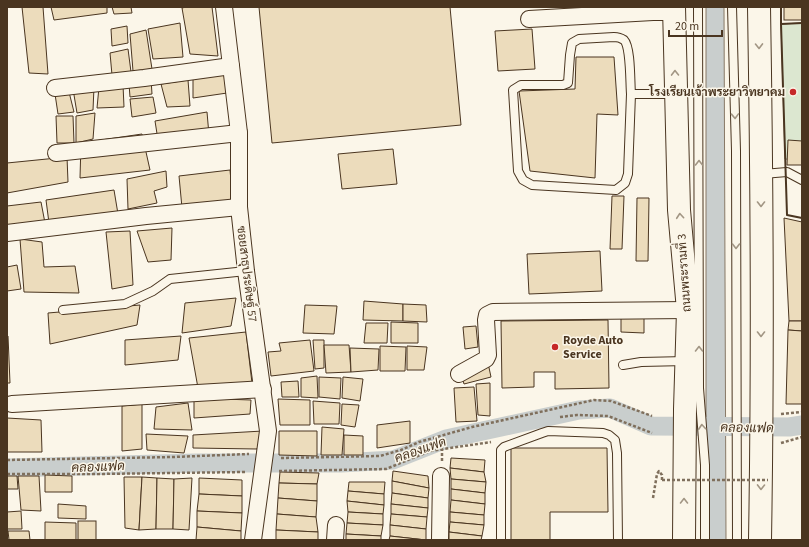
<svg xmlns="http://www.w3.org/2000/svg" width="809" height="547" viewBox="0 0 809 547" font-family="'Source Sans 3',Sarabun,sans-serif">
<rect width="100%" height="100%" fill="#fbf6e9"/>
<path fill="#dce7d0" stroke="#887966" d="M802,23V160L785,159L781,24Z"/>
<path fill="#c9cecd" stroke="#887966" d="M706,7H724L726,540H706Z"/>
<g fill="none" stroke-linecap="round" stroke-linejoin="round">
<path stroke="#c9cecd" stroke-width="19" d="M7,468L196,463H341L393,460L446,439L579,410L610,408L651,426L789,427L802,425"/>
</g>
<g fill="#ecdcbc" stroke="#4a3520">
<path d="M22,7H43L48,74L29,73Z"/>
<path d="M51,7H107V13L54,20Z"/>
<path d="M112,7H131L132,13L114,14Z"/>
<path d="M186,7H212L218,56L190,54L182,8Z"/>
<path d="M259,7H450L461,125L272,143Z"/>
<rect x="784" y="7" width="18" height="13"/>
<path d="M180,23L183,57L153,59L148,29Z"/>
<path d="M127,26L128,43L112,46L111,29Z"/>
<path d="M532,29L535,69L498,71L495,31Z"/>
<path d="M146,30L152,69L133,71L130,34Z"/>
<path d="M128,49L131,72L112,75L110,53Z"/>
<path d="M576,57H614L618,115L597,114L595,178L530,171L519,91L575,89Z"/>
<path d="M230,74L234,92L193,98V76Z"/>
<path d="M151,79L152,94L130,97L129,84Z"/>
<path d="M188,80L190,106L167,107L161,84Z"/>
<path d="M123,85L124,107L97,108L99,87Z"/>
<path d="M94,87L93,110L77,113L73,89Z"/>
<path d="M69,92L74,112L58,114L55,94Z"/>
<path d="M153,97L156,113L132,117L130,99Z"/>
<path d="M207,112L209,135L158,140L155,121Z"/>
<path d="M95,113L93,139L76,143V116Z"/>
<path d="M56,116H73L74,143H57Z"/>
<path d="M142,134L150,170L80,178L81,143Z"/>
<path d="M788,140L802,141V165H787Z"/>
<path d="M393,149L397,184L342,189L338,154Z"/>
<path d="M67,157L68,182L7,193V163Z"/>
<path d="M230,170L233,203L182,208L179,176Z"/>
<path d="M166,171L167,187L154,191L157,203L128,209L127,179Z"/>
<path d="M114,190L118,214L49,223L46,200Z"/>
<path d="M612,196H624L622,249H610Z"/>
<path d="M637,198H649L648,261H636Z"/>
<path d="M41,202L45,223L7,226V206Z"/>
<path d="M784,218L802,222V321H789Z"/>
<path d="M172,228L171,260L148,262L137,231Z"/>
<path d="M130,231L133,285L112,289L106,232Z"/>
<path d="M20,239L42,242L44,267L75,266L79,293L24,292Z"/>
<path d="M600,251L602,291L529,294L527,254Z"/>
<path d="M17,265L21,289L7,291V267Z"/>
<path d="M236,298L231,326L182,333L185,303Z"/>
<path d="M364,301L403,304V321L363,320Z"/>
<path d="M403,304L426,305L427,322L403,321Z"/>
<path d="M140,305L137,325L50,344L48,313Z"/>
<path d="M305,305L337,306L334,334L303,333Z"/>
<path d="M621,317H644V333L621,332Z"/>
<path d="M608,320L609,388L555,389V372H534V387L502,388L501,321Z"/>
<path d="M789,321H802V331L788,330Z"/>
<path d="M391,322L418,323V343H391Z"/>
<path d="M366,323H388L387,343H364Z"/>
<path d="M476,326L478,347L465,349L463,327Z"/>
<path d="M788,330L802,331V404H786Z"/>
<path d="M246,332L252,383L198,388L189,338Z"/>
<path d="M7,336H8L10,383H7Z"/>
<path d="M181,336L178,360L125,365V340Z"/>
<path d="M310,340L314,371L271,376L268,352L281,351L279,343Z"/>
<path d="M313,340H324V368L315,369Z"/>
<path d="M324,345H349L351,372L326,373Z"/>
<path d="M380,346L406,347L405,371H380Z"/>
<path d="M407,346L427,347L424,370H407Z"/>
<path d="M350,348L379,349L378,370L351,372Z"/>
<path d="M488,363L491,377L464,384L461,373Z"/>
<path d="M317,376L318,398L301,397V378Z"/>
<path d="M319,377L341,378L340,399L319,397Z"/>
<path d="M343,377L363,379L360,401L342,398Z"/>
<path d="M298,381L299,397H282L281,382Z"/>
<path d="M490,383V416L478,415L476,384Z"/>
<path d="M474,387L477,421L456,422L454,388Z"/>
<path d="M194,398L251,400L250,414L194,418Z"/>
<path d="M278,399L310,400V425H280Z"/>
<path d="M313,401L340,403L339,424H314Z"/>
<path d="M188,403L192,430L154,429L156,407Z"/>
<path d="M142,404V449L122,451V406Z"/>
<path d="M342,404L359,405L355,427L341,425Z"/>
<path d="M7,418L41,420L42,452H7Z"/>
<path d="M410,421V443L377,448V425Z"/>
<path d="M322,427L344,429L342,455H321Z"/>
<path d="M263,431L257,449L193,448V435Z"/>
<path d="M279,431H317V456L279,455Z"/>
<path d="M146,434L188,436L184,453L147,450Z"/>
<path d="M344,435L363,436V455H344Z"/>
<path d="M511,448H607L608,512H550V540H511Z"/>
<path d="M451,458L485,460L484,472L450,468Z"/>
<path d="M450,468L484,472L486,482L451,479Z"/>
<path d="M393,471L428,476L429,488L392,481Z"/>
<path d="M280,472L319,473L317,484L279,483Z"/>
<path d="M45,475L72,476V492H45Z"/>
<path d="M7,476H17L18,489H7Z"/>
<path d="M18,476H39L41,511L21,510Z"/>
<path d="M124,477H142L139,530L125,528Z"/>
<path d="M142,477L157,478L156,529L139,530Z"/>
<path d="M157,478L174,479L173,529H156Z"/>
<path d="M192,478L189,530L173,529L174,479Z"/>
<path d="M199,478L242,480V496L199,494Z"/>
<path d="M451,479L486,482L485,493L451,489Z"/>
<path d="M392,481L429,488L428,498L392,493Z"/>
<path d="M349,482H385L384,494L348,491Z"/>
<path d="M279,483L317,484V501L278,498Z"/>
<path d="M451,489L485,493V504L451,500Z"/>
<path d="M348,491L384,494V505L347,501Z"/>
<path d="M392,493L428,498V508L391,504Z"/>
<path d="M199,494L242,496V513L197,511Z"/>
<path d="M278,498L317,501L316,517L277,514Z"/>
<path d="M451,500L485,504L484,515L450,512Z"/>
<path d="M347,501L384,505L383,514L348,512Z"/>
<path d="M58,504L86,506V519L58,518Z"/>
<path d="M391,504L428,508L427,517L391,514Z"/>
<path d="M21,511L22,529H7V512Z"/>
<path d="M197,511L242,513L241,531L197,527Z"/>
<path d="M348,512L383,514V525L347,523Z"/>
<path d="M450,512L484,515V525L450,522Z"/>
<path d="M277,514L316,517L318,532L276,530Z"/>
<path d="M391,514L427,517L426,529L390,525Z"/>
<rect x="78" y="521" width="18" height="19"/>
<path d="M45,522L76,523V540H45Z"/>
<path d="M450,522L484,525L482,536L449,532Z"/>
<path d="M347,523L383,525L381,536L346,534Z"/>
<path d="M390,525L426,529V540L390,536Z"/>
<path d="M197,527L241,531V540H196Z"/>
<path d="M276,530L318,532V540H276Z"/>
<path d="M8,531H29L30,540H9Z"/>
<path d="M449,532L482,536L481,540H449Z"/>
<path d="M346,534L381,536V540H346Z"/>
<path d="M390,536L426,540H389Z"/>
</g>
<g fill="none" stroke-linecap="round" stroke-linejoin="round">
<defs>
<g id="service">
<path d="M698,7L699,388L705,465V540"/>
<path d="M732,7L736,151L737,540"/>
<path d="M631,94L628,174L625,183L616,190L532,185L523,180L518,171L513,90L521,85H563L568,83L570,55L572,43L579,39L614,37C618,37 621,38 624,40C631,47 630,83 631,94H675"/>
<path d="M763,174L787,172L802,180"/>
<path d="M63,310L125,304L153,291L170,279L246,271"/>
<path d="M623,365L641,362L686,361"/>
<path d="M501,540V450L504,447L542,433L548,431L603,433L609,435L615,440L617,453L618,540"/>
</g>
<g id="minor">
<path d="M224,7L239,133V207L246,271L268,431L253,540"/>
<path d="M529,19L653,12H674"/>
<path d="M55,88L144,78L231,66"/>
<path d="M56,153L239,133"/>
<path d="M7,233L146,216L239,207"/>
<path d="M459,374L486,359L488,355L486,320L487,315L493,312L688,310"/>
<path d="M12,404L263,389"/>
<path d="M335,540L336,525"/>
<path d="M440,540L441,476"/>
</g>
<g id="primary">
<path d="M674,7L679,210L688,310L685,409L684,540"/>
<path d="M759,7C762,185 763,362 760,540"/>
</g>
</defs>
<use href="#service" stroke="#4a3520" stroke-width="10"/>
<use href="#minor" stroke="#4a3520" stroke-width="18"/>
<use href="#primary" stroke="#4a3520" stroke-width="24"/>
<g stroke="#7f6f5c" stroke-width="2.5" stroke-dasharray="3 2" stroke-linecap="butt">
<path d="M781,414L802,412"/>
<path d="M560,417L577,415L608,416L652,433"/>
<path d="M781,443L802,437"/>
<path d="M281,458L380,456L401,450L419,442L472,427L594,400L611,401L652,416"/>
<path d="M7,460L173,457L249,454"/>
<path d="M442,461V449"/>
<path d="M279,471L386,469L430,451L491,442"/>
<path d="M7,474H97L246,472"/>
<path d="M653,498L657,474L659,471L662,475V480"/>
</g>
<use href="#service" stroke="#fbf6e9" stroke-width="8"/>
<use href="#minor" stroke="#fbf6e9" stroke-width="16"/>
<use href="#primary" stroke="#fbf6e9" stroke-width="22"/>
<path stroke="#7f6f5c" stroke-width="2.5" stroke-dasharray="3 2" stroke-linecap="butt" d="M662,480H768"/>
<g stroke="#4a3520" stroke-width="2">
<path d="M781,7V24L802,23"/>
<path d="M781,24L787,215L802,218"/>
</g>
</g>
<defs><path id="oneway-chevron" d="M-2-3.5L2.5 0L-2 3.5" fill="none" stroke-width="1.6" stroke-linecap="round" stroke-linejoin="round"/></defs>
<g stroke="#a29684">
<use href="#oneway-chevron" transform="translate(759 46) rotate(89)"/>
<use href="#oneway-chevron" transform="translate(675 73) rotate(-91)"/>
<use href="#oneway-chevron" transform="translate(735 116) rotate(88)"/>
<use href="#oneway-chevron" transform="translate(699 163) rotate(-90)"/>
<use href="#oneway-chevron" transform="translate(761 204) rotate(90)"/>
<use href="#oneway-chevron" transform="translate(680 216) rotate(-95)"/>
<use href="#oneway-chevron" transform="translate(736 246) rotate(90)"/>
<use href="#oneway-chevron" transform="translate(761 334) rotate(90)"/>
<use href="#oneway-chevron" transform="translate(699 349) rotate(-90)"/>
<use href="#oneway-chevron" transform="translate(702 427) rotate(-95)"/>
<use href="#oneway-chevron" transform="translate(761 487) rotate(91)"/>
<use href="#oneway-chevron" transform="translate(684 501) rotate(-90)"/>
</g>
<g fill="#c62828" stroke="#fbf6e9" stroke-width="1.5">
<circle cx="793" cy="92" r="4"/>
<circle cx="555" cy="347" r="4"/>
</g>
<g text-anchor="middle" stroke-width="3" stroke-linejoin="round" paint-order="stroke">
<g font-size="12" font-weight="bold" fill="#4a3520" stroke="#fbf6e9" text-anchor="end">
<text x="785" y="96">โรงเรียนเจ้าพระยาวิทยาคม</text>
<text x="563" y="344" text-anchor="start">Royde Auto<tspan x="563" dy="14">Service</tspan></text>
</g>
<g font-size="12" fill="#4a3520" stroke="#fbf6e9">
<text transform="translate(684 273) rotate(-94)" y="4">ถนนพระรามที่ 3</text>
<text transform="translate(247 274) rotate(83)" y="4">ซอยสาธุประดิษฐ์ 57</text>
</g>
<g font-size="13" font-style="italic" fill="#4a3520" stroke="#fbf6e9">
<text transform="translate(747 427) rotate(1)" y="5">คลองแฟด</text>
<text transform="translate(420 449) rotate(-19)" y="5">คลองแฟด</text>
<text transform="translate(98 466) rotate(-2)" y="5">คลองแฟด</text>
</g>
</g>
<rect width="809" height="547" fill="none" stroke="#4a3520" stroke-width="16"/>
<path d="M669 30v6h53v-6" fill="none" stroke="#4a3520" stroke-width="2"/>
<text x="675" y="30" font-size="12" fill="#4a3520" stroke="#fbf6e9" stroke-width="3" paint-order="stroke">20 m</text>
</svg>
